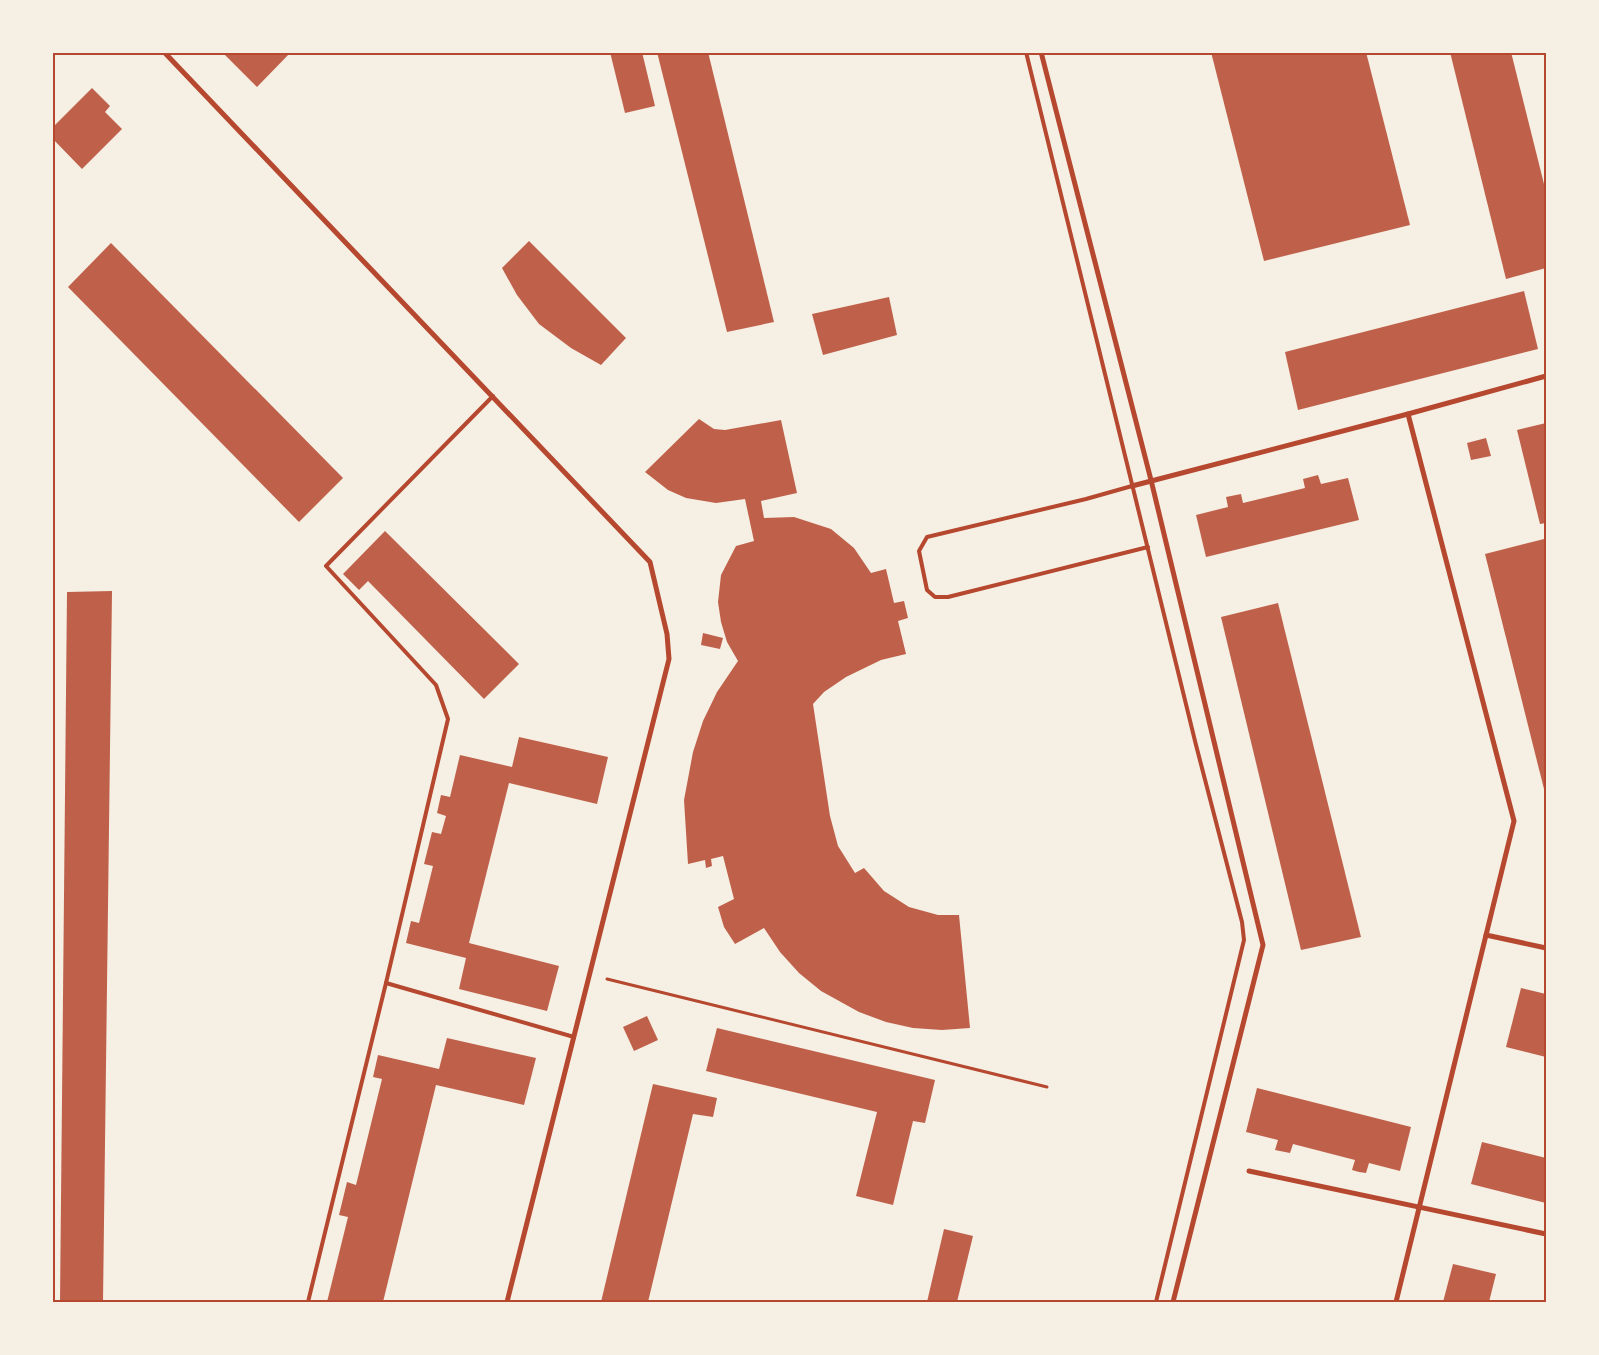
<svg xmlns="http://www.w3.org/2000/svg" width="1599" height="1355" viewBox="0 0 1599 1355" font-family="Commissioner,sans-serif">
<rect width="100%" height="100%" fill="#f6efe4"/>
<g fill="#bf614a">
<path d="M222,52H291L257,87Z"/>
<path d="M610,52H642L655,106L625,113Z"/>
<path d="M657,52H708L774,322L727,332Z"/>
<path d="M1211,52H1366L1410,225L1264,261Z"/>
<path d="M1450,52H1511L1546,192V268L1506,279Z"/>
<path d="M92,88L110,106L105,112L122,129L82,169L52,138V128Z"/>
<path d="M529,241L626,338L601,365L571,348L539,324L517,295L502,268Z"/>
<path d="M111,243L343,478L299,522L68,287Z"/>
<path d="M1524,291L1538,349L1298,410L1285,352Z"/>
<path d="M889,297L897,335L823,355L812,314Z"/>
<path d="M699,419L714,429L725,430L781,420L797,493L761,501L764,518L794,517L831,529L854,548L871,573L886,569L894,603L904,601L908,618L898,621L906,654L881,660L846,677L824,692L813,704L830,816L838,846L855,873L864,868L884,891L909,907L938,915H959L970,1028L942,1030L913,1028L886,1022L859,1012L821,991L799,973L780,952L764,928L735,944L724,927L718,907L734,899L723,856L711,859L712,866L706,868L705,860L688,864L684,800L693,752L703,721L717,692L738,661L727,642L721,622L718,602L721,575L736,546L754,541L745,499L716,503L686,498L668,490L645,472Z"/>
<path d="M1546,423V523L1540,524L1517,430Z"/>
<path d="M1486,438L1491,456L1471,460L1467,443Z"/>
<path d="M1318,475L1321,484L1348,478L1359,520L1206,557L1196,515L1228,507L1226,497L1241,494L1243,503L1305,488L1303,479Z"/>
<path d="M385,531L519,664L484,699L368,581L359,590L343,574Z"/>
<path d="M1544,539L1546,549V797L1485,554Z"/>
<path d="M112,591L103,1302H60L67,592Z"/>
<path d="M1278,603L1361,937L1301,950L1221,617Z"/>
<path d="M703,633L723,638L720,649L701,645Z"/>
<path d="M519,737L608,757L597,804L509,783L469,943L559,966L547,1011L459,989L466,958L406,943L411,921L419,923L433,866L424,864L432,832L441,834L446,816L437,813L441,795L450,797L460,755L512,767Z"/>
<path d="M1521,988L1546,994V1057L1506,1047Z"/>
<path d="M647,1016L658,1040L634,1051L623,1027Z"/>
<path d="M717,1028L935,1080L925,1123L913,1121L893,1205L856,1196L877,1112L706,1071Z"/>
<path d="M447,1038L536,1058L524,1105L436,1085L383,1302H327L348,1217L339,1215L347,1182L356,1185L382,1079L373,1077L378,1055L439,1069Z"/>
<path d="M653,1084L717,1098L713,1117L693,1114L648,1302H601Z"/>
<path d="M1257,1088L1411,1127L1400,1171L1369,1163L1366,1173L1359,1172L1352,1170L1355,1160L1293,1144L1290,1153L1275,1150L1278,1140L1246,1132Z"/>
<path d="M1482,1142L1546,1158V1203L1471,1184Z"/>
<path d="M944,1229L973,1236L957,1302H927Z"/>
<path d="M1453,1264L1496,1274L1489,1302H1443Z"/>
</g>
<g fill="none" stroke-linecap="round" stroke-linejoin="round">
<path stroke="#b5482f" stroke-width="3" d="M607,979L1047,1087"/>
<g stroke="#b5482f" stroke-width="4">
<path d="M1026,52L1196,745L1242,922L1244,940L1156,1302"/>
<path d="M1132,486L1086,499L927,537L919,551L927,590L935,597H948L1148,547"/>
<path d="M386,983L574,1037"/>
<path d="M308,1302L386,983L448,719L436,685L326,566L493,396"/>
</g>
<g stroke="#b5482f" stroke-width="5">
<path d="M164,52L650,562L667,634L669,659L507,1302"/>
<path d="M1041,52L1151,480L1263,945L1173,1302"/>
<path d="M1132,486L1408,414L1546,376"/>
<path d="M1486,935L1546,948"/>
<path d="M1249,1171L1546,1234"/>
<path d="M1396,1302L1514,821L1408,414"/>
</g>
</g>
<rect width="1599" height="1355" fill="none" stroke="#f6efe4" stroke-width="108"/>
<rect x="54" y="54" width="1491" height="1247" fill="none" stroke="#b5482f" stroke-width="2"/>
</svg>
